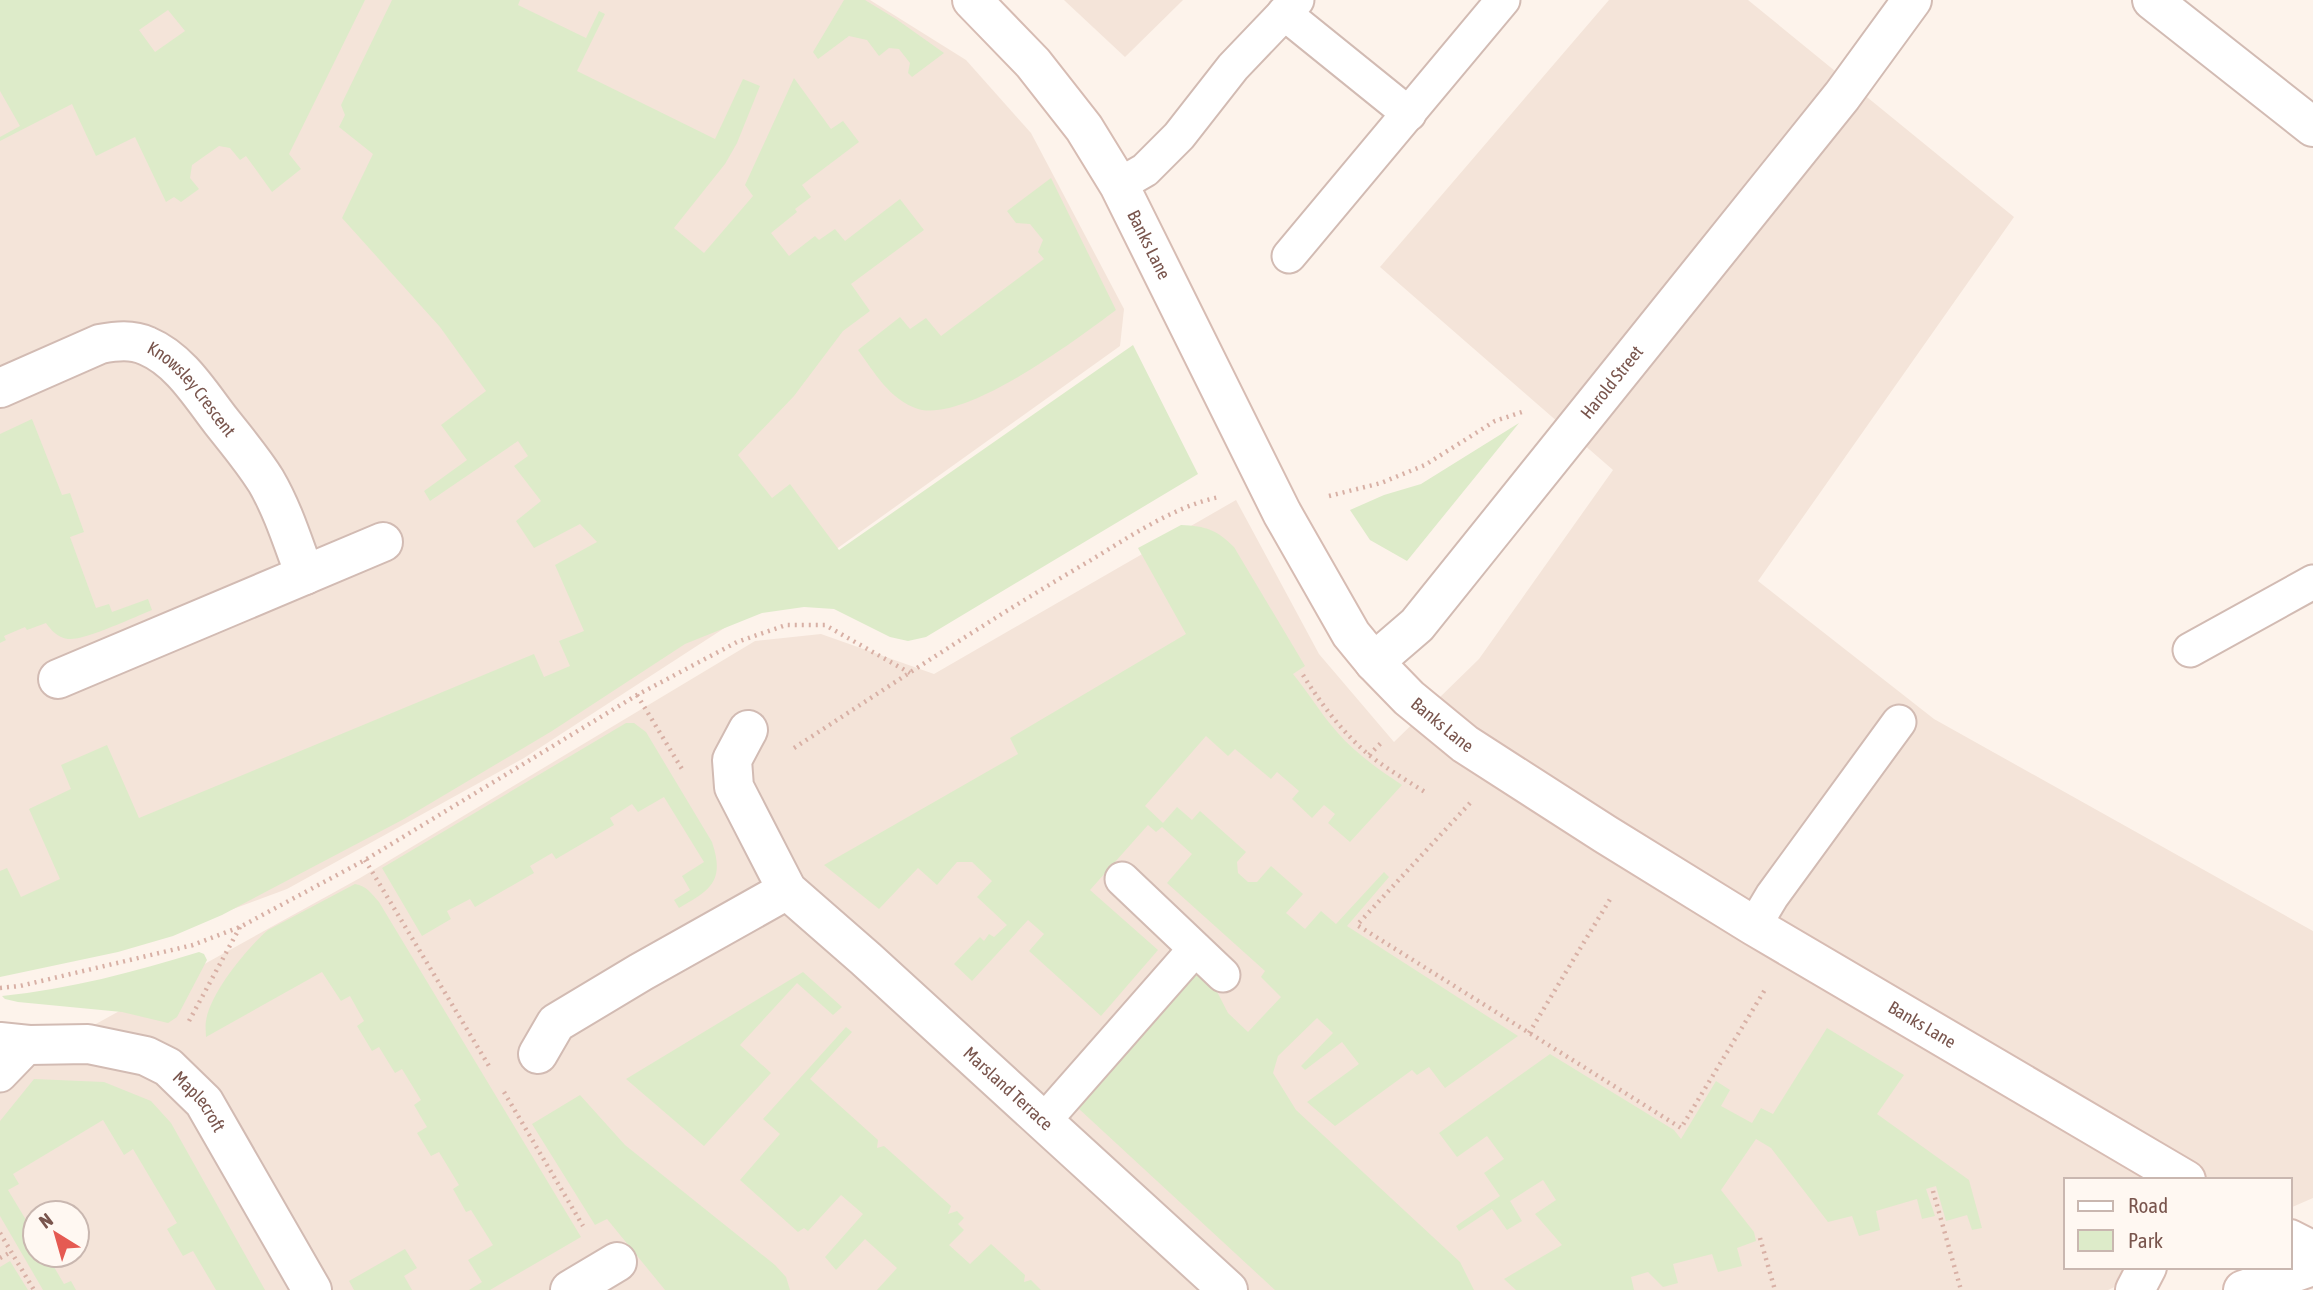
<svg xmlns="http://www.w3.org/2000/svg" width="2313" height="1290" viewBox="0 0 2313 1290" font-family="'Asap Condensed',sans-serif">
<rect width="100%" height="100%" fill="#fdf3eb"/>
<g fill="#f4e4d9" fill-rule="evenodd">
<path d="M0,0H870L966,60L1031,133L1124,309L1120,346L740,618L524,758L287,889L152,939L0,964Z"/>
<path d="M1064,0H1183L1125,57Z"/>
<path d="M1609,0H1748L2014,217L1758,581L1934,719L2313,931V1198L2290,1208V1180H2066V1267H2158L2108,1290H0V1077L360,878L755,641L821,634L934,674L1236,500L1319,654L1394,742L1479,659L1613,470L1380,267ZM35,1213H77V1255H35Z"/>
</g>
<g fill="#ddebc9" fill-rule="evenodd">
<path d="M0,0H365L289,154L301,169L272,192L246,156L240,160L230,148L219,146L192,165L190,178L199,189L181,202L174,197L166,202L135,137L96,156L72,104L0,141V137L20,126L0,91ZM168,10L185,31L155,52L139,30Z"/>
<path d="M392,0H520L518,5L586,38L599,11L605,14L577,71L715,139L743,79L760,86L737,143L725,164L674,228L704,253L753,196L745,185L794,78L831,129L843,121L859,142L802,185L811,197L795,209L797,212L771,233L789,256L815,236L819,240L835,229L845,241L900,199L924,230L851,284L870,311L843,331L794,396L738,455L772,498L790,484L839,550L1133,345L1198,474L926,637L908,641L890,637L834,609L804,607L762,613L685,644L552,731L404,819L222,915L173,936L118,952L0,977V871L7,868L21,897L60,879L29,809L71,789L61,765L107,745L139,818L534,654L544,677L570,666L559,641L584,631L555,565L597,542L580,524L534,548L516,521L541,501L514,466L528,456L518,441L430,501L424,491L467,460L441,425L486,391L440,327L342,218L373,154L339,127L345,115L341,105Z"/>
<path d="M844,0H865L896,19L944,53L912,77L908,73L910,63L899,49L889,48L879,56L867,40L849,36L818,59L813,52Z"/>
<path d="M1051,178L1116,310C1077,339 966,423 918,409C890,400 874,372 858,350L900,317L910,329L926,318L941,336L1044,259L1038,252L1043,240L1030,224L1016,223L1007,211Z"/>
<path d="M32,419L62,495L70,493L84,532L70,537L96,608L109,604L112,612L148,599L152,610C134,617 84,641 68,639C58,638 51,630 46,623L27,630L25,627L4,636L6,640L0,643V434Z"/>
<path d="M1519,423L1407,561L1370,540L1350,510L1384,495L1421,484Z"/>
<path d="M1181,525C1206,526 1217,530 1234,547L1305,666L1293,674C1308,692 1321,714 1337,732C1355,753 1378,769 1402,785L1350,842L1328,823L1335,814L1324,805L1312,818L1292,799L1299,791L1277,772L1271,779L1235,749L1228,756L1206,736L1145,806L1163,823L1177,807L1192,820L1200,811L1246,852L1237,862L1238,873L1248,882H1257L1271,866L1303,894L1286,913L1305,929L1321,911L1336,924L1384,872L1389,877L1347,926L1518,1036L1445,1088L1429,1067L1417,1075L1412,1070L1335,1126L1307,1102L1359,1064L1342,1042L1305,1070L1301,1066L1333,1033L1317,1018L1278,1056L1273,1073L1296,1110L1460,1262L1474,1290H1275L1065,1096L1195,949L1228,1013L1248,1032L1281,997L1261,977L1265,971L1167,883L1192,854L1162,827L1156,832L1148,825L1090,890L1158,950L1101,1016L1029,951L1044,934L1028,920L972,981L954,964L980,937L984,941L989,934L994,937L1007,925L977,897L992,881L972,862H957L937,885L918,868L879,909L824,865L1018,754L1010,738L1186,634L1138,548Z"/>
<path d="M626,723H634L646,732L712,842C725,881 711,890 679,908L674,900L690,890L682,876L704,862L664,797L638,812L632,804L610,818L614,825L556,859L552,853L530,866L534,873L475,907L470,899L447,911L451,919L422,936L382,868Z"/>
<path d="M355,884C367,886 371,893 379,902L581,1237L490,1290H469L482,1282L468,1260L493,1245L471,1210L466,1212L453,1189L459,1185L439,1152L431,1156L417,1133L427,1127L414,1105L421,1100L402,1069L395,1073L379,1047L372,1051L357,1026L364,1021L350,996L341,1001L322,972L206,1037C206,1032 205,1026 206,1021C210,993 247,948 268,930Z"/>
<path d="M199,952L204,954L207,960L177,1017L168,1023L122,1012L18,1002L5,999L2,996C69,989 135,972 199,952Z"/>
<path d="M803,972L842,1007L833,1015L797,983L740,1045L771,1073L704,1146L626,1079Z"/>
<path d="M846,1027L852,1032L810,1079L878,1140L877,1148L884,1146L951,1206L948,1214L957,1211L964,1218L958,1224L964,1230L949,1245L970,1264L991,1244L1025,1275L1024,1282L1031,1280L1041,1290H877L897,1268L865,1239L836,1270L825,1257L863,1214L841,1195L808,1231L804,1228L798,1232L740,1180L780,1134L763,1119Z"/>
<path d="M1827,1028L1904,1075L1877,1114L1969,1180L1982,1228L1972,1230L1967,1215L1946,1221L1936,1186L1926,1189L1935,1216L1922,1219L1917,1199L1876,1211L1880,1230L1859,1236L1852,1216L1828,1222L1771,1148L1756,1139L1721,1190L1754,1232L1756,1241L1737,1248L1742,1266L1718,1272L1712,1254L1673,1264L1678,1283L1663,1287L1648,1272L1631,1277L1634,1290H1516L1504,1279L1562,1245L1535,1214L1556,1200L1543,1180L1510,1201L1522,1221L1507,1230L1492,1209L1459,1231L1456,1226L1500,1196L1484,1173L1504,1159L1487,1136L1457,1157L1439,1133L1550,1054L1674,1130L1681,1139L1716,1081L1730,1090L1721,1106L1752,1123L1761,1108L1773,1114Z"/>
<path d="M34,1079L104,1082L151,1101L171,1123L265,1290H216L193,1251L183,1256L167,1229L177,1223L133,1149L124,1155L103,1120L13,1174L19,1184L8,1190L35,1235V1255H47L64,1284L71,1281L76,1290H43L0,1216V1121Z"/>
<path d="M580,1095L625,1145L775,1265L786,1277L790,1290H665L607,1219L595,1225L532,1124Z"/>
<path d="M405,1249L417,1268L404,1276L412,1290H354L349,1281Z"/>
<path d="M10,1261L28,1290H0V1267Z"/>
</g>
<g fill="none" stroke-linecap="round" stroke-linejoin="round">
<defs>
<g id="lane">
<path d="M1284,13L1409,114"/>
<path d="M1119,185L1145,170L1179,136L1233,67L1297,0"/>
<path d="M1289,256L1503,0"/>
<path d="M2190,650L2313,582"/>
<path d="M1122,879L1223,975"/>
<path d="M1754,926L1772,896L1899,722"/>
<path d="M0,1075L29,1045"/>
<path d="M1043,1122L1195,949"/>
</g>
<g id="street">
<path d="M2152,0L2313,127"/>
<path id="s1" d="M0,388L100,344C116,341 132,339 147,346C180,360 200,394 221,421C236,440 253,460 266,481C283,510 293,543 305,575"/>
<path id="s2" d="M1374,662L1417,625L1842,96L1912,0"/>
<path d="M58,679L383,542"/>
<path id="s3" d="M748,730L732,760L734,787L787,890L866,959L1228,1290"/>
<path id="s4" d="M0,1042L29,1045L88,1044L146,1056L168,1067L204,1102L312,1290"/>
<path d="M538,1054L556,1023L641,972L787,890"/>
<path d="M570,1290L617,1262"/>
</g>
<g id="secondary">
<path id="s5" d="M972,0L1033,63L1084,128L1119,185L1282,513L1351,634L1374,662L1409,698L1465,744L1605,834L1754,926L2186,1180"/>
<path d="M2290,1239L2313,1251"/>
<path d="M2135,1290L2147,1267"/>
<path d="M2243,1290L2313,1266"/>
</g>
</defs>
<use href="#lane" stroke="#d2bbb3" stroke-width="37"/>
<use href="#street" stroke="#d2bbb3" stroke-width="42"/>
<use href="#secondary" stroke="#d7bcb3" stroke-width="42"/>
<g stroke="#d8b0a5" stroke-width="4.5" stroke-dasharray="2 5" stroke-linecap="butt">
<path d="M1329,496L1381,483L1425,465L1495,421L1522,412"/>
<path d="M1303,675C1321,704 1343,733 1369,755C1387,769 1406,780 1425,792"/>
<path d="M637,695L682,769"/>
<path d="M794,748C891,685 987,621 1086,563C1128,538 1172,507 1219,497"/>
<path d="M1369,755L1382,742"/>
<path d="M1470,803L1357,925L1681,1128L1766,988"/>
<path d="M365,860L489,1066"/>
<path d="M0,988L20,986L193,945L240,927L365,860L637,695L737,642L786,625H825L910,673"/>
<path d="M189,1021L240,927"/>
<path d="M1529,1033L1612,896"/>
<path d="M504,1092L583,1226"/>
<path d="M1933,1191L1961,1290"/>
<path d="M0,1233L34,1290"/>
<path d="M1760,1238L1775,1290"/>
<path d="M0,1258L11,1252"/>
</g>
<use href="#lane" stroke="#fff" stroke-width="33"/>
<use href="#street" stroke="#fff" stroke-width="38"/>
<use href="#secondary" stroke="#fff" stroke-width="38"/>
</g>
<g text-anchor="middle" stroke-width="5" stroke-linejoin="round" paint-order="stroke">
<g font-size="18" fill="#79554d" stroke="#fff8f2">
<text dy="6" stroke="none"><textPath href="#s5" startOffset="304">Banks Lane</textPath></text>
<text dy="6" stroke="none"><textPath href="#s2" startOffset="368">Harold Street</textPath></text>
<text dy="6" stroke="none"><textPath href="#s1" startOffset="220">Knowsley Crescent</textPath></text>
<text dy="6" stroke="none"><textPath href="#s5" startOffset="872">Banks Lane</textPath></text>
<text dy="6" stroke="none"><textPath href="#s5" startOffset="1438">Banks Lane</textPath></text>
<text dy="6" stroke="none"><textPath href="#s3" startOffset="474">Marsland Terrace</textPath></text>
<text dy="6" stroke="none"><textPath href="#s4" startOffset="219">Maplecroft</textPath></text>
</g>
</g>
<rect x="2064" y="1178" width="228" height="91" fill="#fff8f2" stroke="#c9b7b0" stroke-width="2"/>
<rect x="2078" y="1201" width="35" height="10" fill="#ffffff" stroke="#c9b7b0" stroke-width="2"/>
<text x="2128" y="1213" font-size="21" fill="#79554d">Road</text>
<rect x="2078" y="1230" width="35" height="21" fill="#ddebc9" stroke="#c9b7b0" stroke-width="2"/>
<text x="2128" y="1248" font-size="21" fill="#79554d">Park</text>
<g transform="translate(56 1234) rotate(323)"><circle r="33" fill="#fff8f2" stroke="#c9b7b0" stroke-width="2"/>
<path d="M0-5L12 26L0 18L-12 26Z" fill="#e55a52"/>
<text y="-10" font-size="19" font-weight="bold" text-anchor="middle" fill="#79554d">N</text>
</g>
</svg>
